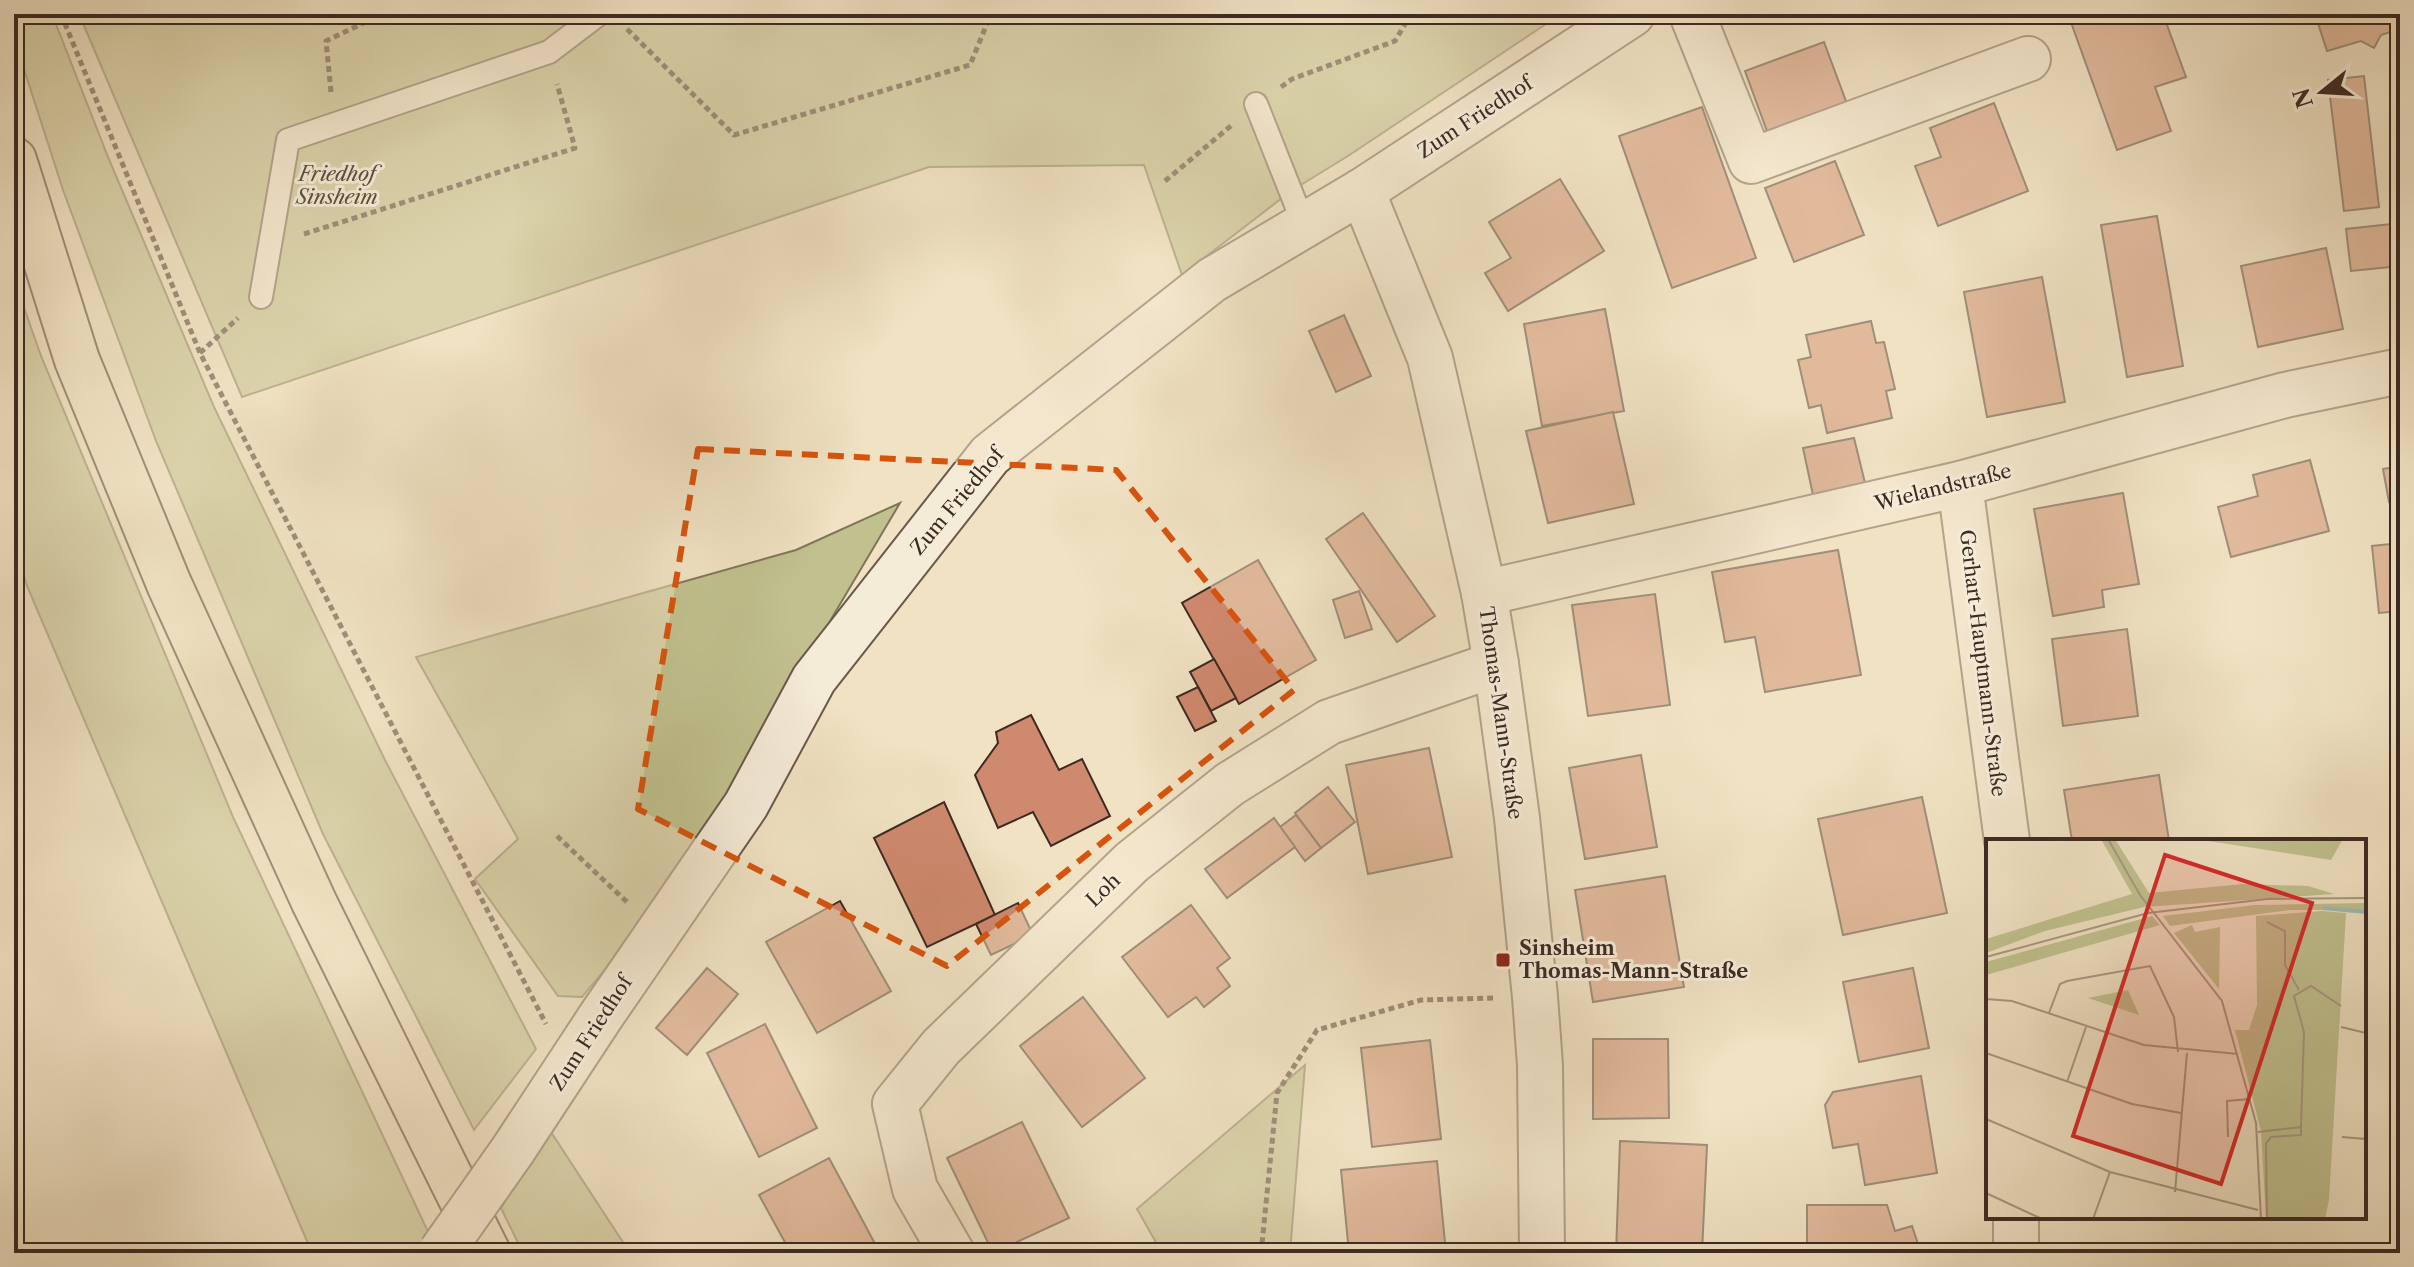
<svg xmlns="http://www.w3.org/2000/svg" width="2414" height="1267" viewBox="0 0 2414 1267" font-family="'Libre Caslon Text',serif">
<rect width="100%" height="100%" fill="#f0e2c3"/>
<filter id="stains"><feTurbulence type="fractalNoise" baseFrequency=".0025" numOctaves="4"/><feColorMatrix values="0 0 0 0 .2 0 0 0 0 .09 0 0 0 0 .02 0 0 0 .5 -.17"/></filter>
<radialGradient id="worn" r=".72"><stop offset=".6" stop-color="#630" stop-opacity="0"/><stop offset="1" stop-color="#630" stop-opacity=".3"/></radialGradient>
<g fill="#c1c18f" stroke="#7f7659" stroke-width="2">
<path d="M14,14H52L108,157L214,407L385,760L536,1049L474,1130L323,834L156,441L63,190L14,38Z"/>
<path d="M79,14H1561L1348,156L1291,191L1182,275L1144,165L929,167L242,397Z"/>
<path d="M14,279L41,356L233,817L438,1253H312L27,586L14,542Z"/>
<path d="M900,503L833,616L729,808L635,934L582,997L558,996L475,879L518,839L416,657L796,550Z"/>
<path d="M1305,1065L1290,1253H1162L1137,1209Z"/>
<path d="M549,1129L630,1253H523L501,1208Z"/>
</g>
<g fill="#cf896e" stroke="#3d2a23" stroke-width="2">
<path d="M2068,14H2163L2186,77L2155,87L2171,131L2117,150Z"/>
<path d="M2315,14H2400V29L2381,35L2374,48L2361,41L2327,51Z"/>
<path d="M1824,42L1847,104L1768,134L1745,71Z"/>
<path d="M2364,76L2379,207L2344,211L2328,80Z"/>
<path d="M1994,103L2028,191L1938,226L1915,166L1941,157L1930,128Z"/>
<path d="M1702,107L1756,258L1672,288L1619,136Z"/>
<path d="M1835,161L1864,235L1794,262L1765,188Z"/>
<path d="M1560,179L1604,251L1508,311L1485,273L1511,258L1489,222Z"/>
<path d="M2157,216L2183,366L2127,377L2101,225Z"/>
<path d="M2400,223V266L2351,271L2346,229Z"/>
<path d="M2326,248L2343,329L2258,347L2241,266Z"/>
<path d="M2042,277L2065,402L1987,417L1964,292Z"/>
<path d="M1605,309L1624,411L1542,426L1524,324Z"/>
<path d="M1344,315L1371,376L1336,392L1309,331Z"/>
<path d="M1871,321L1876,343L1884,342L1895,389L1886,391L1892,418L1827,433L1821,405L1809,408L1798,360L1811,357L1806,335Z"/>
<path d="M1613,412L1634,504L1548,523L1526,431Z"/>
<path d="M1854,438L1865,483L1813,495L1803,448Z"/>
<path d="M2310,460L2329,531L2231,557L2218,507L2258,496L2253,475Z"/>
<path d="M2400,466V500L2389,502L2383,469Z"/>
<path d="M2123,493L2139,584L2102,590L2104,607L2053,616L2034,509Z"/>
<path d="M1363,513L1435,616L1397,642L1326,539Z"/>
<path d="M2400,543V611L2379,613L2372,546Z"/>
<path d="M1838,550L1861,675L1765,692L1755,637L1725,642L1712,572Z"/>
<path d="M1258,560L1316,660L1239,704L1182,603Z"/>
<path d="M1359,591L1372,629L1345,638L1333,600Z"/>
<path d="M1655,594L1670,705L1588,716L1572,605Z"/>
<path d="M2127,629L2138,716L2063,726L2052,639Z"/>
<path d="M1214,659L1236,698L1211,711L1190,672Z"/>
<path d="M1198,687L1216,721L1195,731L1177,697Z"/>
<path d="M1031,715L1059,770L1082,759L1110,816L1051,846L1033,812L998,828L975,775L998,743L996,732Z"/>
<path d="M1429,748L1452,857L1368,874L1346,765Z"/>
<path d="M1641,755L1657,847L1585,859L1569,768Z"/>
<path d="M2159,775L2169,841H2072L2064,790Z"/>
<path d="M1328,787L1355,822L1321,848L1295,813Z"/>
<path d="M2400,791V813L2392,814L2390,792Z"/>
<path d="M1922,797L1947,913L1843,935L1818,819Z"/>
<path d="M944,802L995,915L927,947L874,838Z"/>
<path d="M1296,815L1321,848L1305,861L1280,827Z"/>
<path d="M1274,818L1295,847L1227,898L1205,869Z"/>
<path d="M1665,876L1684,987L1593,1002L1575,890Z"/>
<path d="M840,901L891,991L817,1033L766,942Z"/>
<path d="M1018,903L1033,935L991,955L976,924Z"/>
<path d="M1191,905L1230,958L1217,968L1230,986L1204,1007L1196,997L1168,1017L1122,957Z"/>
<path d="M707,968L738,994L687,1055L656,1028Z"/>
<path d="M1913,968L1929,1048L1859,1062L1843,982Z"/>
<path d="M1083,997L1145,1078L1082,1127L1020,1046Z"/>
<path d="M765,1024L817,1128L759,1157L707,1053Z"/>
<path d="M1593,1039H1668L1669,1118L1593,1119Z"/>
<path d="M1430,1040L1441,1139L1372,1147L1361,1048Z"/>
<path d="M1921,1076L1937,1173L1865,1185L1858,1144L1833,1148L1825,1105L1833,1092Z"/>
<path d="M1022,1122L1069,1218L993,1253L947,1158Z"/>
<path d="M1620,1141L1707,1145L1702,1253H1616Z"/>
<path d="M829,1158L880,1253H776L787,1246L759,1195Z"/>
<path d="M1437,1161L1446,1253H1349L1341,1170Z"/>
<path d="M1807,1205H1887L1895,1231L1912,1226L1921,1253H1807Z"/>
</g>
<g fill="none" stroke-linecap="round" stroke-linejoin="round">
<defs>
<g id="lane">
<path d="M1256,104L1304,225"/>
<path d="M261,297L288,140L549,52L599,14"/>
</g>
<g id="street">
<path d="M1692,14L1751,161L2028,59"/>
<path d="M1362,191L1430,358L1484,593L1496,664L1517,818L1535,997L1540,1065L1542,1253"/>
<path d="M1960,484L2007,841"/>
<path d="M1484,593L1960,484L2285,395L2400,371"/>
<path d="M513,1150L601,1016L746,805L814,679L990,455L1212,280L1362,191L1632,14"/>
<path d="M2016,1217V1253"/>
<path d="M952,1253L915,1189L895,1104L941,1047L1132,862L1230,784L1329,722L1496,664"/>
</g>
<path id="highway" d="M14,160L77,360L169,584L314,902L488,1253"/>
</defs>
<use href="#lane" stroke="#6a584b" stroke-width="26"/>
<use href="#street" stroke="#6a584b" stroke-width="48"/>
<use href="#highway" stroke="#3d2a23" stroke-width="48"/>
<g stroke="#3d2a23" stroke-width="5" stroke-dasharray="6 4" stroke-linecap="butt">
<path d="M61,14L200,353L546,1024"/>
<path d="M1172,14L1173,19L1189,14"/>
<path d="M627,29L734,135L970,65L991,14"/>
<path d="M1281,87L1292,79L1395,41L1411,14"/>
<path d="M331,92L326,41L382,14"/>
<path d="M1165,181L1232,125"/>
<path d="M304,234L575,148L557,84"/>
<path d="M200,353L238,318"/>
<path d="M557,836L629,904"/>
<path d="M1264,1253L1262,1244L1277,1093L1317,1030L1421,1000L1493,998"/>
</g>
<use href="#lane" stroke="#f5ecd8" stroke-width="22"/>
<use href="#street" stroke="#f5ecd8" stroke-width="44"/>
<use href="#highway" stroke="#f0e2c3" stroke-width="44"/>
<defs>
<path id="street-bridge" d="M441,1252L513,1150"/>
</defs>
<use href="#street-bridge" stroke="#6a584b" stroke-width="48" stroke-linecap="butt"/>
<use href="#street-bridge" stroke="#f5ecd8" stroke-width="44"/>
</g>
<path d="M0 0H2414V1267H0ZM698,449L1116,470L1294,690L947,966L638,809Z" fill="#f0e2c3" fill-opacity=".55" fill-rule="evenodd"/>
<path fill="none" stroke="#d7540e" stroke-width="6" stroke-dasharray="16 10" stroke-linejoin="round" d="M698,449L1116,470L1294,690L947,966L638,809Z"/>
<rect fill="#8f2418" stroke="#f5ecd8" stroke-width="3" x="1495" y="952" width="16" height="16" rx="4"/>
<g text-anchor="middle" stroke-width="6" stroke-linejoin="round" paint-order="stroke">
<g font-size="20" fill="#3d2a23" stroke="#f5ecd8">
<text transform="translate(1475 117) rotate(-33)" y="7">Zum Friedhof</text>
<text transform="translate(1943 487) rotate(-14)" y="7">Wielandstraße</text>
<text transform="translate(957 501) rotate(-50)" y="7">Zum Friedhof</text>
<text transform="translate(1983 663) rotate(83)" y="7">Gerhart-Hauptmann-Straße</text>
<text transform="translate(1501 713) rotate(82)" y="7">Thomas-Mann-Straße</text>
<text transform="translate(1103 890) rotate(-44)" y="7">Loh</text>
<text transform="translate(591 1033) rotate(-57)" y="7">Zum Friedhof</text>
</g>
<g font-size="20" font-style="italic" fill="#5e503e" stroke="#f5ecd8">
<text x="337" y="181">Friedhof<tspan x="337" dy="23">Sinsheim</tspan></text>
</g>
<g font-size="20" font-weight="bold" fill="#3d2a23" stroke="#f5ecd8" text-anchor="start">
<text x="1519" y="955">Sinsheim<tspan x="1519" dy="23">Thomas-Mann-Straße</tspan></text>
</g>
</g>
<g transform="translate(1986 839)">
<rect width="380" height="380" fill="#f0e2c3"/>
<path d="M115,0H129L163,54L257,45L322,47L348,55L158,68L59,92L0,114V100L146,55ZM209,0H357L345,21ZM380,64V71H304L184,87L177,77L269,66ZM336,72L360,74L343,361L339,380H280L275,292L249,191H263L271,166L270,77ZM166,77L174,86L0,136V123ZM206,86L209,93L234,88L233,150L188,94ZM142,151L153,176L102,159Z" fill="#c1c18f"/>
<path fill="none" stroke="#9bbdb9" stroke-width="4" d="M337,69L380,73"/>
<path fill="none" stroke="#a89883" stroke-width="2" d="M122,0L154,56L236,162L270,284L275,380M281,83L299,92V126L313,151M0,118L162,74L281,60L380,59M0,160L26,162L158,206L252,215M63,174L74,145L81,142L164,127L188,178L192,213M355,188L380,194M0,214L146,265L195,274M81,243L100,188M0,280L124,333L272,371M272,293L315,288L318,193L308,157L325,147L355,167M242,298L241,262L264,260M356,298L380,300M189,353L201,214M0,354L56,380M107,380L124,333M281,380L280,304L285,298L315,296V288"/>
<path fill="#d62828" fill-opacity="0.15" stroke="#d62828" stroke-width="4" d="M179,16L326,64L235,345L87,297Z"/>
<rect width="380" height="380" fill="none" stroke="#3d2a23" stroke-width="4"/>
</g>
<rect width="2414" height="1267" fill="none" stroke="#f0e2c3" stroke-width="48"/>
<rect x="16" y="16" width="2382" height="1235" fill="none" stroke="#3d2a23" stroke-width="4"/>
<rect x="24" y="24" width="2366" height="1219" fill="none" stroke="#3d2a23" stroke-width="2"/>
<g transform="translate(2322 92) rotate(252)" stroke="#f5ecd8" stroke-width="6" paint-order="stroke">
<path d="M0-6L14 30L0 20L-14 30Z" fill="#3d2a23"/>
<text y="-12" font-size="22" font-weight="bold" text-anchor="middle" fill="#3d2a23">N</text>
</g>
<rect width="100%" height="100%" filter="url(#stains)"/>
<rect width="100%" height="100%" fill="url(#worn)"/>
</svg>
